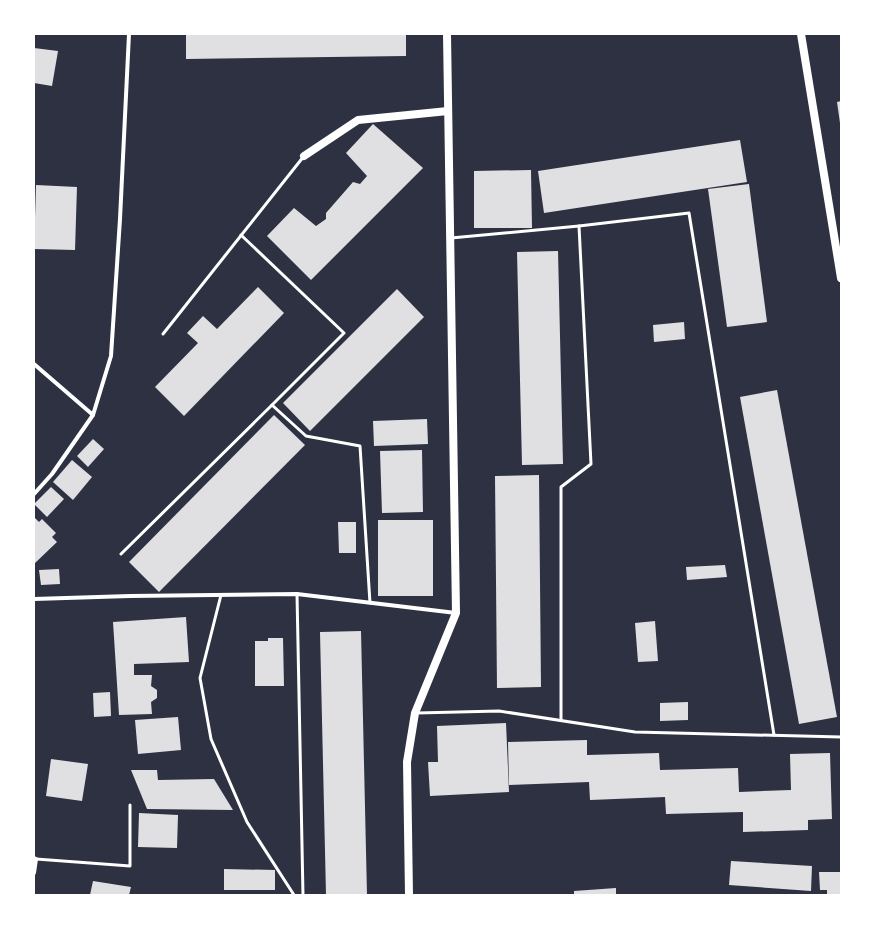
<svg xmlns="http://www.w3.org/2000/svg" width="875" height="929" viewBox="0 0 875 929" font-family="'Libre Baskerville',serif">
<rect width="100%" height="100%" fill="#2d3142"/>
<g fill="#e0e0e3">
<path d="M186,34H406V56L186,59Z"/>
<path d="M34,48L58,51L52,86L34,83Z"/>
<path d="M841,101V123H840L837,102Z"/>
<path d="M373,124L423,168L311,280L267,236L294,208L316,226L326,219V213L353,182L360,184L367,176L346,153Z"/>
<path d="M740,140L747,182L544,213L538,171Z"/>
<path d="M531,170L532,228H474V171Z"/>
<path d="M749,184L767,322L727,327L708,189Z"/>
<path d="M36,185L77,187L75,250L34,249Z"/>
<path d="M558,251L563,464L522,465L517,252Z"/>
<path d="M258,287L284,313L184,416L155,387L198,343L187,333L203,316L217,329Z"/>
<path d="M397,289L424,317L310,431L283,403Z"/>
<path d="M684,322L685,339L654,342L653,325Z"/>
<path d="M777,390L837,717L799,724L740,397Z"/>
<path d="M274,415L305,445L159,592L129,562Z"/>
<path d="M427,419L428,444L374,446L373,421Z"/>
<path d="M93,439L104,449L88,467L77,456Z"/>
<path d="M422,450L423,512L382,513L380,451Z"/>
<path d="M72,460L92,477L73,500L53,482Z"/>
<path d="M539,475L541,687L497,688L495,476Z"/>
<path d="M51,487L64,499L47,517L34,504Z"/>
<path d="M35,518L39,522L42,519L56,533L52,537L57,542L34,564V520Z"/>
<rect x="378" y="520" width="55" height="76"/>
<path d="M338,522H356V553H339Z"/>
<path d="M725,565L727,577L687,580L686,567Z"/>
<path d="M59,569L60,584L41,585L39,570Z"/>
<path d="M186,617L189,662L134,664V675H152L151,686L157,690V698L151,702L152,714L119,715L113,622Z"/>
<path d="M655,621L658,661L638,662L635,623Z"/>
<path d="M361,631L367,895H326L320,632Z"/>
<path d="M268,638H283L284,686H255V641H268Z"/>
<path d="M110,692L111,716L94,717L93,693Z"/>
<path d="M688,702V720L660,721V703Z"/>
<path d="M178,717L181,750L138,754L135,720Z"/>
<path d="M506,723L509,792L430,796L428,762H438L437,726Z"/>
<path d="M587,740V755L659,753L660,770L738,768L739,792L791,790L790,754L830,753L832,819L808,820V830L743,832V812L666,814L665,797L590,800L589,782L509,785L508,742Z"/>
<path d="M51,759L88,764L82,801L46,796Z"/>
<path d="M131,770H157L158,780L214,779L233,810L147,809Z"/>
<path d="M139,813L178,815L177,848L138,847Z"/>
<path d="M731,861L812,866L811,891L729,885Z"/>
<path d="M224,869L275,870V890H224Z"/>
<path d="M819,872H841V895H827V890H820Z"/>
<path d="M93,881L131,887L129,895H90Z"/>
<path d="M616,888V895H574V891Z"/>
</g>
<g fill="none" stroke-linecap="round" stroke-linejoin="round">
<g stroke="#fff" stroke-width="3">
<path d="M241,235L344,333L272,405L306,436L360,446L370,603"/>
<path d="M451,238L579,226"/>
<path d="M163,334L304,156"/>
<path d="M121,554L272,405"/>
<path d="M297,594L303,895"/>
<path d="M221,595L200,678L211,739L247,822L294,895"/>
<path d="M417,713L499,711L635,732L841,737"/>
<path d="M561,720V487L591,464L579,226L689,213L774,735"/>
<path d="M36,859L130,866V805"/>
</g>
<g stroke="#fff" stroke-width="4">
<path d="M34,364L93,415"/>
<path d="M34,494L52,474L93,415L111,356L120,219L129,34"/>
<path d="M34,599L130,596L297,594L456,613"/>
<path d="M34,858L36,859L34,873"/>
</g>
<g stroke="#fff" stroke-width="8">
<path d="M801,34L841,278"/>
<path d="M304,156L358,120L448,111"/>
<path d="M409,895L407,762L415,713L456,613L447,34"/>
</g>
</g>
<rect width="875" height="929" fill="none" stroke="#ffffff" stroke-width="70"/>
</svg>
